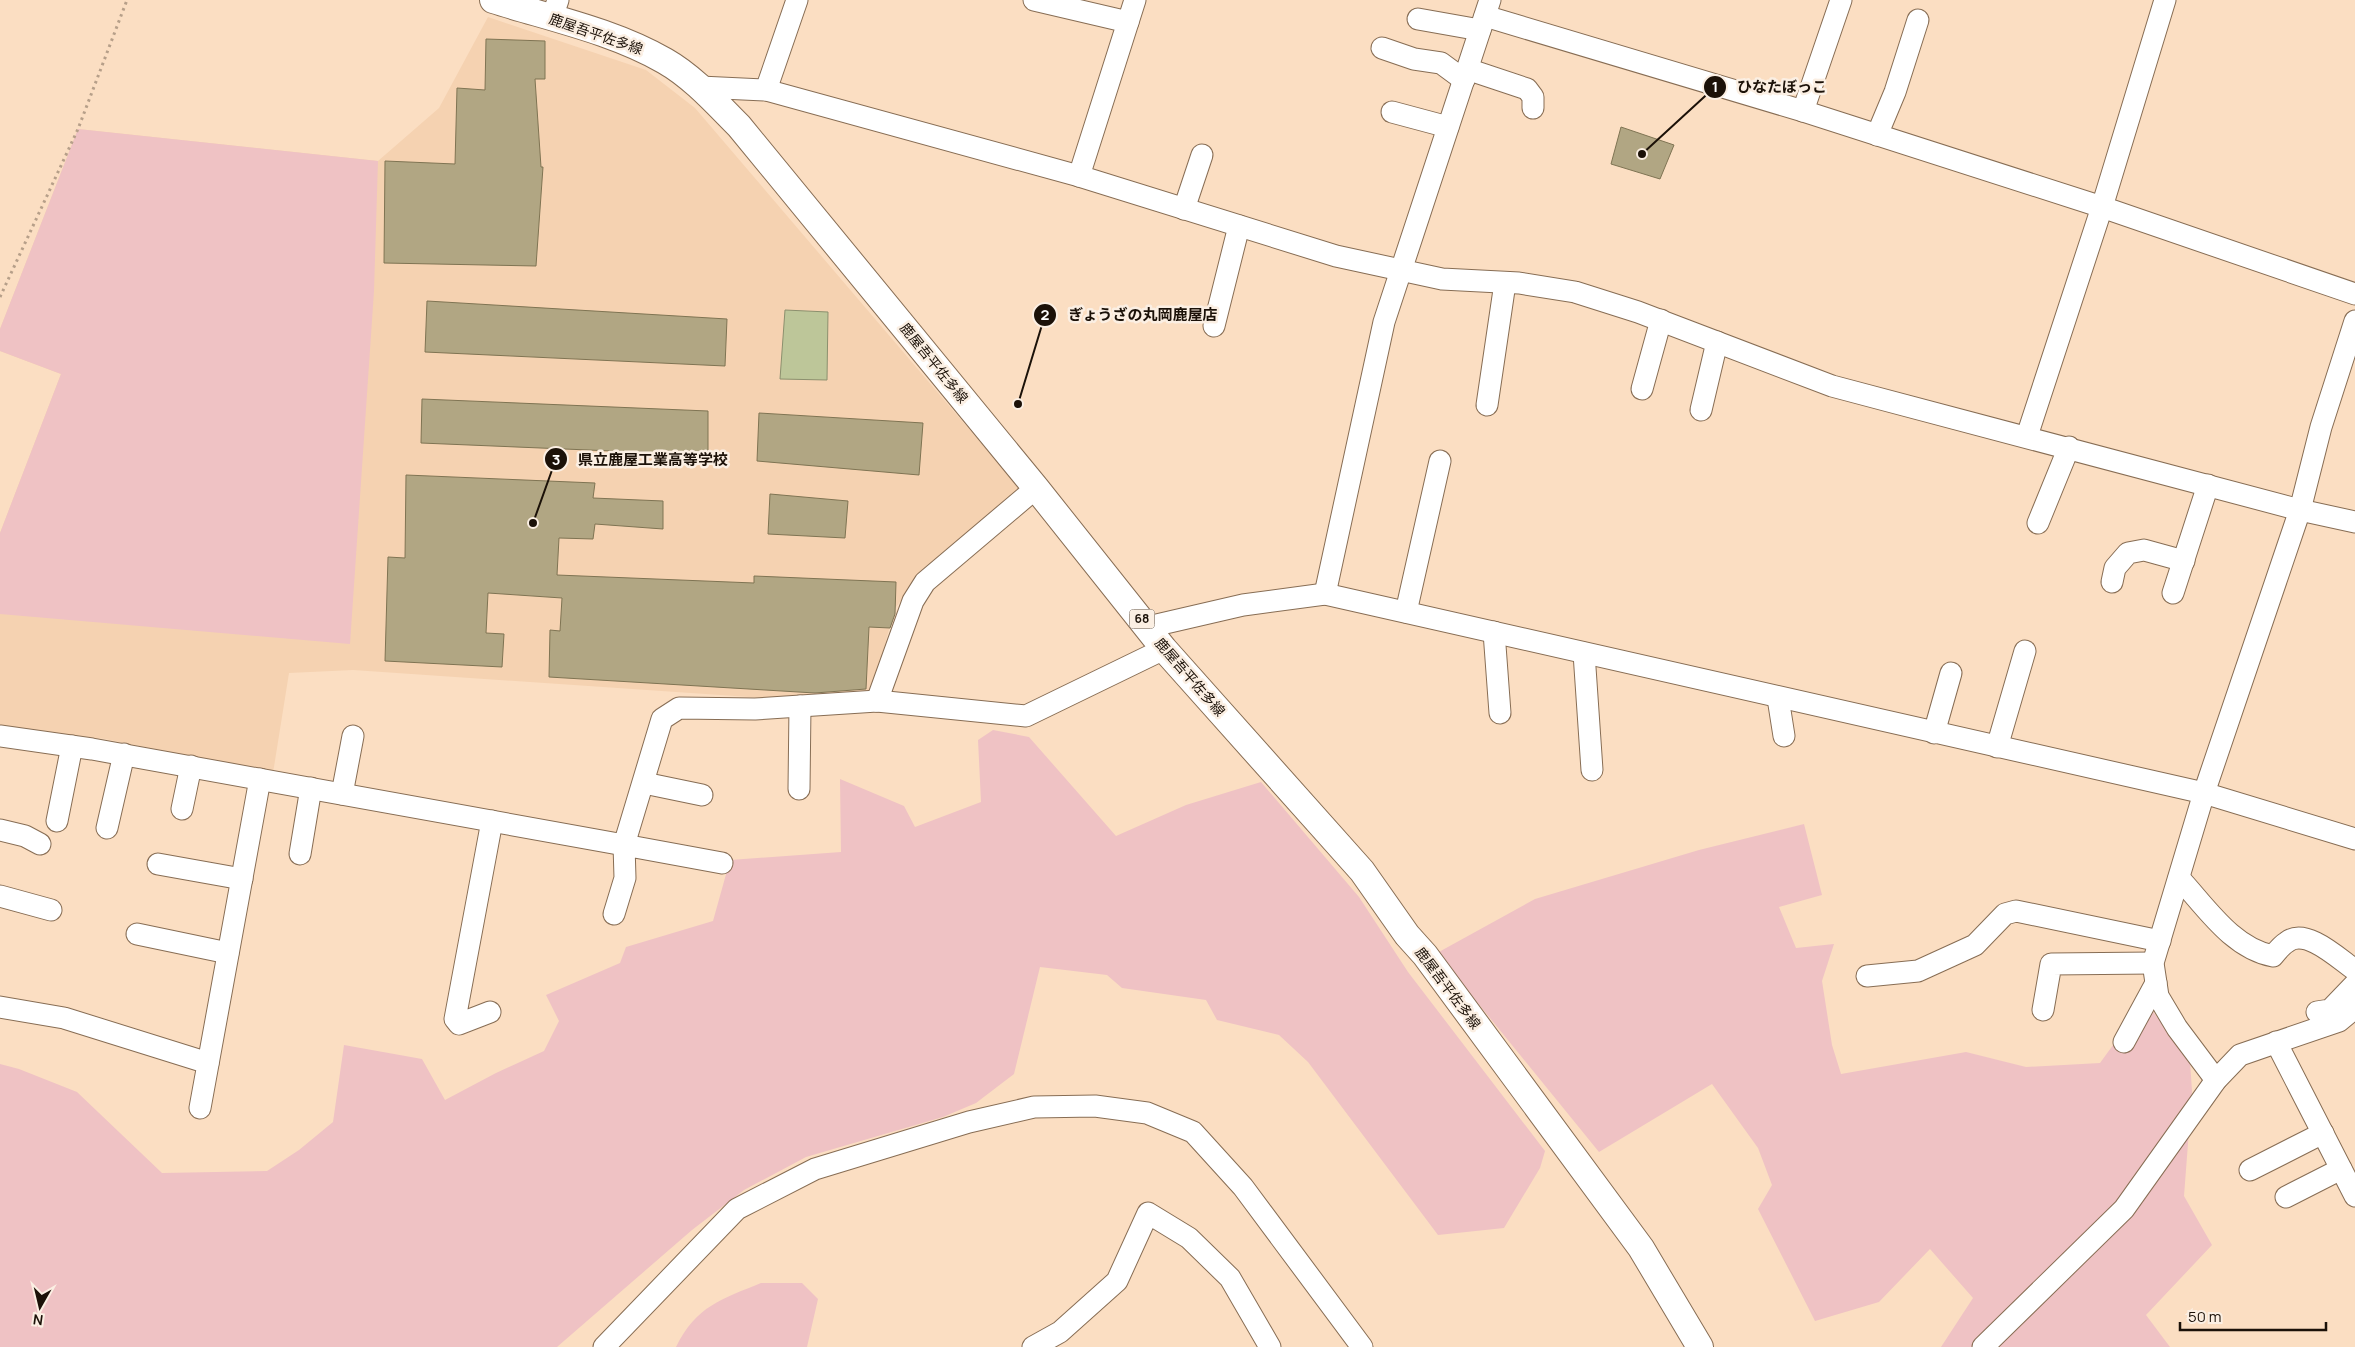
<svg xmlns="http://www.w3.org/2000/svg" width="2355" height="1347" viewBox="0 0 2355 1347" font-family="Manrope,'Noto Sans JP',sans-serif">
<rect width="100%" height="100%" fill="#fbdec2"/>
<path fill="#f5d2b1" d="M488,17L646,70L695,108L1021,490L939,555L895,608L868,705L353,670L289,673L273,773L105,739L0,726V533L61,374L0,351V329L78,129L378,161L439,108Z"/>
<g fill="#efc2c4">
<path d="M78,129L378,161L374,291L350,644L0,614V533L61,374L0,351V329Z"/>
<path d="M993,730L1029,737L1116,836L1186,805L1261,782L1359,897L1408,972L1545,1151L1540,1168L1504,1228L1438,1235L1308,1062L1279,1035L1217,1020L1206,1000L1122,988L1107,975L1040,967L1014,1074L976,1103L943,1117L806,1157L744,1190L692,1230L557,1347H0V1064L19,1069L77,1092L162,1173L267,1171L299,1150L333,1122L344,1045L422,1059L445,1100L496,1073L544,1051L559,1021L546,995L620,963L626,947L713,921L730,860L841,852L840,779L904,806L915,827L981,802L978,740Z"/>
<path d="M1804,824L1822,895L1779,907L1796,948L1834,944L1822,981L1832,1045L1841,1074L1966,1052L2026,1067L2100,1063L2145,1001L2190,1061L2192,1091L2184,1196L2212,1245L2146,1315L2170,1347H1941L1973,1298L1930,1249L1879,1302L1815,1321L1758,1209L1772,1185L1758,1148L1712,1084L1599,1152L1437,953L1535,899L1699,850Z"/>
<path d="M761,1283H802L818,1299L807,1347H676C696,1306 722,1299 761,1283Z"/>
</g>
<path fill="#bdc699" stroke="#8c906e" d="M785,310L828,312L827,380L780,379Z"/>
<g fill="#b1a683" stroke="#7f7453">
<path d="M486,39L545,41V79H535L541,167H543L536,266L384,263L385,161L455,164L457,88L485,90Z"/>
<path d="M1621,127L1674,145L1660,179L1611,164Z"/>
<path d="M427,301L727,319L725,366L425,352Z"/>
<path d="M422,399L708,411V455L421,443Z"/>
<path d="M759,413L923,423L919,475L757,461Z"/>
<path d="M406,475L595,483L593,498L663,501V529L595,524L593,539L559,538L557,575L754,583V576L896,582L895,614L890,628L869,627L866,689L815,693L549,677L550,630L560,631L562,598L488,593L486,633L504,634L502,667L385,661L388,557L405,558Z"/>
<path d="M770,494L848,501L845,538L768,534Z"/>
</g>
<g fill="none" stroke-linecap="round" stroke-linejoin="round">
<defs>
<g id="minor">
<path d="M1034,0L1128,22"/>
<path d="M1485,16L1803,111L2102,207L2355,294"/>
<path d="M552,18L558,0"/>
<path d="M1418,19L1480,30"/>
<path d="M1382,48L1414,59L1441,63L1464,80"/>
<path d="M1467,69L1527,89L1533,97V108"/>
<path d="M700,87L766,90L1079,176L1336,256L1442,279L1519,283L1575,292L1638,312L1832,386L2300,510L2355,522"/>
<path d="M766,90L797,0"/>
<path d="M1803,111L1841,0"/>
<path d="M1392,112L1448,127"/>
<path d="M1877,135L1895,92L1918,20"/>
<path d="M1079,176L1135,0"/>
<path d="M1184,209L1202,155"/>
<path d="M1214,326L1239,226"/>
<path d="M1642,389L1661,320"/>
<path d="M1487,405L1505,283"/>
<path d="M1701,410L1717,342"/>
<path d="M2027,436L2102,207L2165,0"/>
<path d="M2038,523L2069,447"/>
<path d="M2112,582L2115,568L2128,553L2144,550L2184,561"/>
<path d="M2173,593L2208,485"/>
<path d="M1325,594L1384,322L1490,0"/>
<path d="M1406,612L1440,461"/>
<path d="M1148,627L1243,605L1325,594L2204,793L2355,839"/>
<path d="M1494,632L1500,713"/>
<path d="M1584,653L1592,770"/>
<path d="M1778,698L1784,736"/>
<path d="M877,701L913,601L925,582L1036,488"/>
<path d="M1934,733L1951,673"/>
<path d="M0,736L92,749L624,845L662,719L679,708L755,709L877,701L1026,716L1164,649"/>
<path d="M1997,747L2025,651"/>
<path d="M644,783L702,795"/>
<path d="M799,789L800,706"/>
<path d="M342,794L353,736"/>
<path d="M182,809L191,766"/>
<path d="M57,821L72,746"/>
<path d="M107,828L124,754"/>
<path d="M0,830L25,836L40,844"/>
<path d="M300,854L311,788"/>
<path d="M158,864L242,879"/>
<path d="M2179,878C2206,907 2232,948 2273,956C2277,951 2282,945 2287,942C2306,927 2339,959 2355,970"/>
<path d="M0,896L51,910"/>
<path d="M614,914L625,878L624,845L722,863"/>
<path d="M137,934L228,953"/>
<path d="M1867,976L1918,971L1975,945L2005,914L2016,911L2160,941"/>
<path d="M0,1007L64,1018L208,1063"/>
<path d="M2043,1010L2051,964L2153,963"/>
<path d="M490,1012L459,1024L455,1019L492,821"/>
<path d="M2317,1012L2330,1010L2355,984"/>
<path d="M2124,1042L2156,983"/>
<path d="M2276,1042L2355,1196"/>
<path d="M2216,1080L2177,1028L2158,996L2153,963L2204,793L2300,510L2321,427L2355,321"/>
<path d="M200,1108L260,779"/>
<path d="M2250,1170L2323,1133"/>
<path d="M2286,1197L2341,1169"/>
<path d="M604,1347L737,1209L815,1169L969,1122L1034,1107L1095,1106L1147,1113L1193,1132L1243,1187L1362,1347"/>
<path d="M1033,1347L1060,1332L1117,1281L1148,1213L1189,1238L1230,1278L1270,1347"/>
<path d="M1983,1347L2124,1209L2216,1080L2240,1055L2339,1021L2355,1008"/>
</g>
<path id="major" d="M493,0C550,18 613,31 665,61C693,77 716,103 739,126L1036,488L1164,649L1362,871L1407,935L1425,955L1641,1248L1700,1347"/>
</defs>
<use href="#minor" stroke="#876d54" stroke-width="23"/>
<use href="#major" stroke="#876d54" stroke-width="28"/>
<path stroke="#b69f89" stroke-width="3" stroke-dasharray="2.5 4" stroke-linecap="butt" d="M0,297L78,129L127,0"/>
<use href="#minor" stroke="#fff" stroke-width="21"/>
<use href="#major" stroke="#fff" stroke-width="26"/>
</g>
<g text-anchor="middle" stroke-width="5" stroke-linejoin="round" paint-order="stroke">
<rect fill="#fbefe3" stroke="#5e544a" stroke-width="1" x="1129.5" y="609.5" width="25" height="19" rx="4"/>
<g font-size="12" font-weight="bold" fill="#1b1108">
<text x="1142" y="623">68</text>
</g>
<g font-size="14" fill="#1b1108" stroke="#fbefe3">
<text transform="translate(596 34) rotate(19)" y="5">鹿屋吾平佐多線</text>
<text transform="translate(934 363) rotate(51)" y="5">鹿屋吾平佐多線</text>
<text transform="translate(1190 677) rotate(49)" y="5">鹿屋吾平佐多線</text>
<text transform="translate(1448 988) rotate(53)" y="5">鹿屋吾平佐多線</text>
</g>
</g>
<path fill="none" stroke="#1b1108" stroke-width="2" d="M1642 154L1715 87M1018 404L1045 315M533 523L556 459"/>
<g fill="#1b1108" stroke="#fbefe3" stroke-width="2">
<circle cx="1642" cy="154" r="5"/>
<circle cx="1018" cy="404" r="5"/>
<circle cx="533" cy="523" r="5"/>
<circle cx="1715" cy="87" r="12"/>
<circle cx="1045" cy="315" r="12"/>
<circle cx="556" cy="459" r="12"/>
</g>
<g font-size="15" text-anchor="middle" font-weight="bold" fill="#fff">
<text x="1715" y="92">1</text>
<text x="1045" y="320">2</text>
<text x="556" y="465">3</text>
</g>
<g font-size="15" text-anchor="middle" font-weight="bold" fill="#1b1108" stroke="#fbefe3" stroke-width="5" stroke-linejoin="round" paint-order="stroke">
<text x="1782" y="92">ひなたぼっこ</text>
<text x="1143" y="320">ぎょうざの丸岡鹿屋店</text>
<text x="653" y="465">県立鹿屋工業高等学校</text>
</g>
<g transform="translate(40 1307) rotate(188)" stroke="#fbefe3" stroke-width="4" paint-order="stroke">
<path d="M0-4L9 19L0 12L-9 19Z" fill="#1b1108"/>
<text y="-8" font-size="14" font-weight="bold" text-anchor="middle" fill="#1b1108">N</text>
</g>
<path d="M2180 1322v8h146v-8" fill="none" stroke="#1b1108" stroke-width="2.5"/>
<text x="2188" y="1322" font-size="15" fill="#1b1108" stroke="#fbefe3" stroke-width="4" paint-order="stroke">50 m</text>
</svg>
